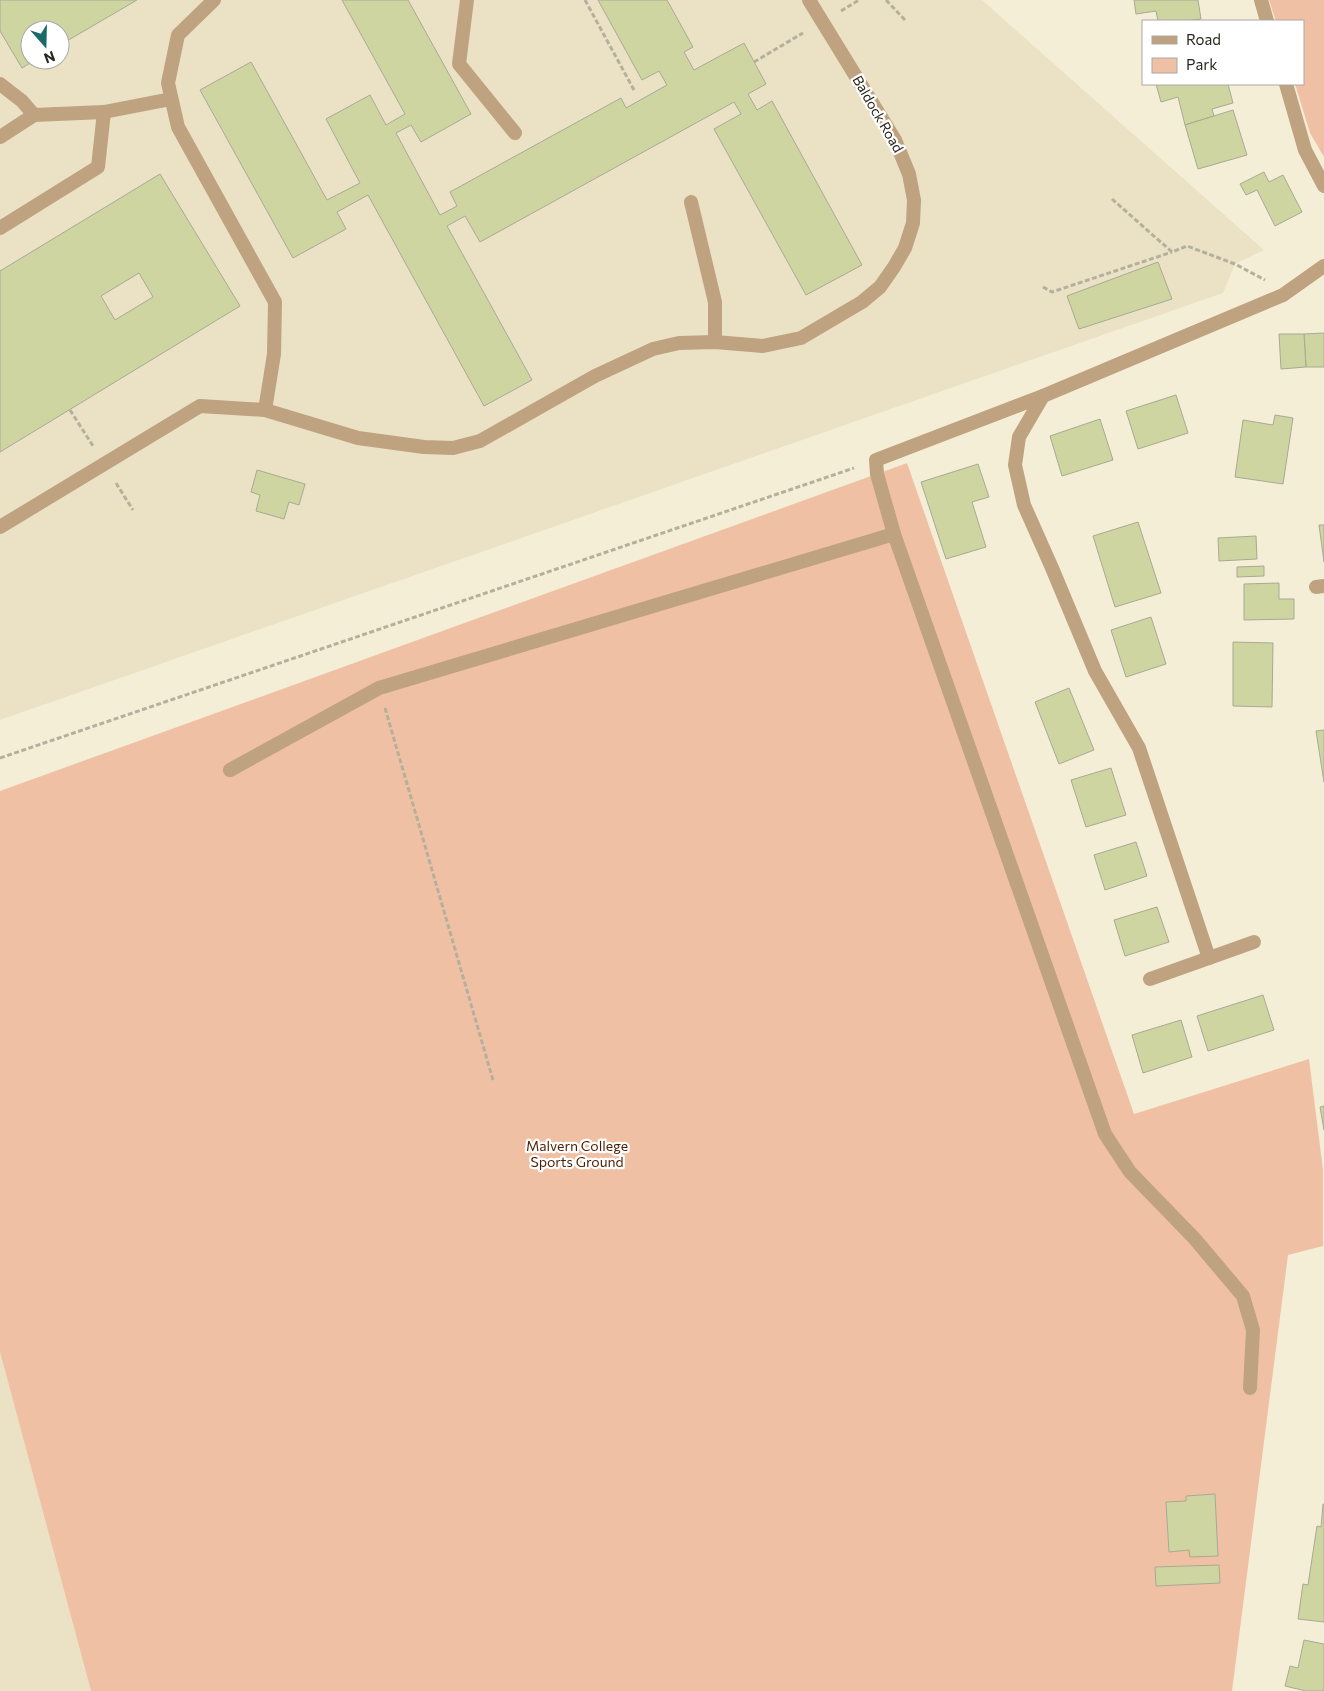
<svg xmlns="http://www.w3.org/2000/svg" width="1324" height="1691" viewBox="0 0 1324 1691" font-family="Commissioner,sans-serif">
<rect width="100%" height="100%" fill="#f5eed7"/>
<g fill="#ebe2c5" fill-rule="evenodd">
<path d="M0,0H982L1264,250L1235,264L1223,293L0,720ZM30,30H60V60H30Z"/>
<path d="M0,1352L91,1691H0Z"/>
</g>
<g fill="#f0c0a4">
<path d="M1269,0H1324V157L1310,133L1295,84H1303V21H1276Z"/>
<path d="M907,463L1134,1114L1309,1059L1323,1170V1246L1288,1255L1232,1691H91L0,1352V791Z"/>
</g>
<g fill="#ced5a1" stroke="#a7aa94" fill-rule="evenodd">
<path d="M0,0H137L60,45V30H30V60H35L22,68L0,31Z"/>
<path d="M342,0H408L471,114L421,142L411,125L396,133L440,215L457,206L450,192L621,98L626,108L667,85L659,71L642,80L598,0H667L693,47L684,52L694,70L744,43L766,84L748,94L757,110L772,101L862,265L806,295L714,129L741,114L734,102L480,242L465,216L447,226L532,380L484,406L368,195L337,212L346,229L293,258L200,90L251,62L327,200L360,183L326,119L370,95L386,125L405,114Z"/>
<path d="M1134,0H1198L1201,19L1186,21H1158L1156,11L1136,14Z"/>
<path d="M1156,84H1228L1233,103L1212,109L1214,116L1185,125L1178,97L1161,102Z"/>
<path d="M1233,110L1247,155L1198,169L1185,125Z"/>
<path d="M1264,172L1269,182L1283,175L1302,212L1275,226L1257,190L1246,195L1240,184Z"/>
<path d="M160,174L240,306L0,452V271ZM139,273L153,297L115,320L101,296Z"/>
<path d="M1158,262L1172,299L1079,329L1067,296Z"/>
<path d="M1324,333V367H1306L1304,334Z"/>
<path d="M1279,334H1304L1306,367L1281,369Z"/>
<path d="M1176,395L1188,433L1138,449L1126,411Z"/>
<path d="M1275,415L1293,418L1283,484L1235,477L1243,420L1273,425Z"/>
<path d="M1100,419L1113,460L1062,476L1050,436Z"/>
<path d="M978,464L989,497L972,502L986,547L946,559L921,482Z"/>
<path d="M257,470L305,484L299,505L289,502L284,519L256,511L260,495L251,492Z"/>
<path d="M1138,522L1161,593L1115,607L1093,536Z"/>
<path d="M1319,525H1324V562Z"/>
<path d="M1256,536L1257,559L1219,561L1218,538Z"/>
<path d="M1264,566V576L1237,577V567Z"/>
<path d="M1279,583V599H1294V619L1244,620V584Z"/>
<path d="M1151,617L1166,664L1126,677L1111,630Z"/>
<path d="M1233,642L1273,643L1272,707L1233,706Z"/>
<path d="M1069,688L1094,750L1059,764L1035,702Z"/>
<path d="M1324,730V782L1316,731Z"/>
<path d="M1111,768L1126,815L1086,827L1071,780Z"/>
<path d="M1136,842L1147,876L1105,890L1094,855Z"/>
<path d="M1157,907L1169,942L1125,956L1114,920Z"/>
<path d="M1263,995L1274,1030L1208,1051L1197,1016Z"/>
<path d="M1181,1020L1192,1057L1143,1073L1132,1035Z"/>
<path d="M1324,1106V1130L1320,1107Z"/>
<path d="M1215,1494L1218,1556L1190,1557L1189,1550L1169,1552L1166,1502L1186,1501V1496Z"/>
<path d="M1323,1504H1324V1622L1298,1619L1303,1584L1308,1585L1317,1526L1321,1527Z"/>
<path d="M1219,1565L1220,1583L1156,1586L1155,1567Z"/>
<path d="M1304,1640L1324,1644V1691H1306L1285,1686L1290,1666L1298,1668Z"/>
</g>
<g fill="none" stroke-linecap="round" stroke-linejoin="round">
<g stroke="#b5b09d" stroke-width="3" stroke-dasharray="5 2.5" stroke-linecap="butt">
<path d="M585,0L634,90"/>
<path d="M886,0L906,21"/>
<path d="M841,11L859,0"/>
<path d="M754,62L803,33"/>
<path d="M1112,199L1172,252L1187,246L1235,264L1265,280"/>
<path d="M1043,287L1052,292L1172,252"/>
<path d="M70,410L93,446"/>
<path d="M116,483L133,510"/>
<path d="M385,708L493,1080"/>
<path d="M0,758L854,468"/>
</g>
<g stroke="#bfa27f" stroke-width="14">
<path d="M467,0L459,64L515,133"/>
<path d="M691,202L715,302V342"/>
<path d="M0,228L98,167L104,112"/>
<path d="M894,534L1105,1134L1130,1172L1194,1238L1243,1296L1253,1330L1250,1388"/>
<path d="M1316,587L1324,586"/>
<path d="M230,770L379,688L894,534L877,474L876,460L1043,396"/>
</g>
<g stroke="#bfa27f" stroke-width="14">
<path d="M214,0L178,35L168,83L178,127L275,302L274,354L265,410"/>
<path d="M0,84L22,101L34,115"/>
<path d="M0,137L34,115L104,112L171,99"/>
<path d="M0,527L200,406L265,410L358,438L424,447L453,448L480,441L595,376L653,349L679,343L715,342L763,346L801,338L862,302L880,287L894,267L905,248L913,223L914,200L909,174L895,140L809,0"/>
<path d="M1209,958L1139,748L1095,671L1052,568L1024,505L1015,465L1019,437L1043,396L1283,295L1324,266"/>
<path d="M1150,979L1254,942"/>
</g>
<g stroke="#bfa27f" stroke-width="14">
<path d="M1261,0L1267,21"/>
<path d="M1286,84L1305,150L1324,186"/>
</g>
</g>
<g text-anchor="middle" stroke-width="4.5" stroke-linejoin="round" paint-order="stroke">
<g font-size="14" fill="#28261d" stroke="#fff">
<text transform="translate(878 114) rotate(60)" y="5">Baldock Road</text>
</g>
<g font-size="14" fill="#4b1e00" stroke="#fff">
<text x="577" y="1151">Malvern College<tspan x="577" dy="16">Sports Ground</tspan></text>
</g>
</g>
<rect x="1142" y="20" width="162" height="65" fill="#ffffff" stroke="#a9a8a5"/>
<rect x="1152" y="36" width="25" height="8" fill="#bfa27f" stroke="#a9a8a5"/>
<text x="1186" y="45" font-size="15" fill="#28261d">Road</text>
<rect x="1152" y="58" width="25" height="15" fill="#f0c0a4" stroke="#a9a8a5"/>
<text x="1186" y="70" font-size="15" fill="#28261d">Park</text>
<g transform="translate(45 45) rotate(160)"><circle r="24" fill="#ffffff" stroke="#a9a8a5"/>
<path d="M0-4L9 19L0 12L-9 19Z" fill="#1c696c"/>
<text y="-8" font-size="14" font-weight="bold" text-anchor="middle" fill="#28261d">N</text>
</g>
</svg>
